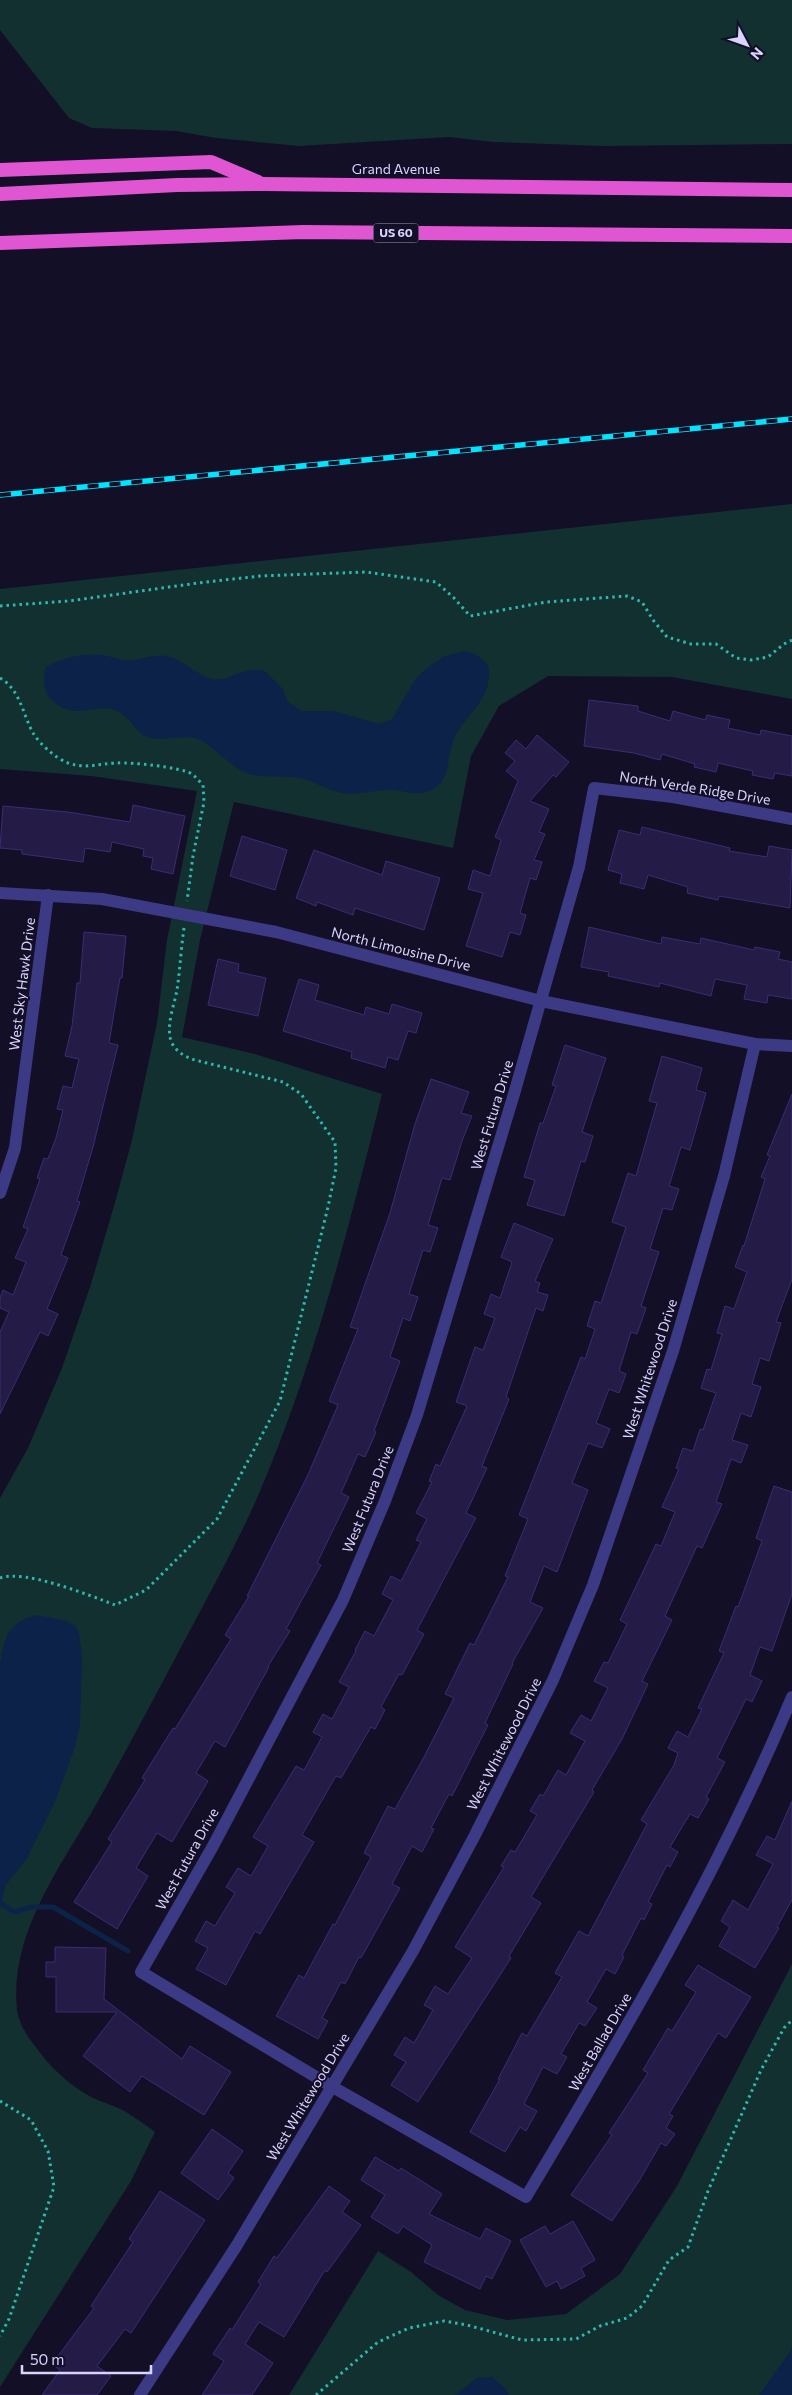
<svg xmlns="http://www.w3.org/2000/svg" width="792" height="2395" viewBox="0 0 792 2395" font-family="Commissioner,sans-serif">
<rect width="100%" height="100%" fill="#130f26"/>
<g fill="#12302f">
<path d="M0,0H792V144L601,146L494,142L449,137L299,146L216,138L176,131L92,128L69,118L0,30Z"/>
<path d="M792,504V699L672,677L548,676L499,706L471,756L453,848L234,802L200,940L182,1037L255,1054L382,1094C348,1232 312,1372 255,1503C232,1553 205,1602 179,1651C152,1702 125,1753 97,1803C61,1867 9,1933 17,2010C19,2022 25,2033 32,2042C48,2065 68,2085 93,2098C104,2103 116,2106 126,2112C136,2118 146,2125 155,2132L131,2181L0,2387V1498L28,1448L62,1368L91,1284L114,1206L132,1140L157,1023L167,940L197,791L91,776L0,769V589Z"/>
<path d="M792,1964V2395H289L378,2251L411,2272L438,2295L465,2310L507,2320L566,2314L620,2274L677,2186Z"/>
</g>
<g fill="#0c2248">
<path d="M464,651L476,654L488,665C494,694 473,709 458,731C448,746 451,766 442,781C439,786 429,792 423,793C413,795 404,791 394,790C374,789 356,797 337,792C324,789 313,780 299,778C282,775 261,779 246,773C228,765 208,740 194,738C178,735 161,743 145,736C134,731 130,715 114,710C99,705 83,714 69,710C48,704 39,686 46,667C61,658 84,653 101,655C112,656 120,661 131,660C146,659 158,652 173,658C187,663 199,677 214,679C230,682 243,665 265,671L282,688L288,702L301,711H334L379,724L392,719L416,678L427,668L445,656Z"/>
<path d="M37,1615L66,1621L75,1626L79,1633L82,1657L80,1725L75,1747L55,1802L26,1860L5,1886L0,1909V1664C5,1636 7,1623 37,1615Z"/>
<path d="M792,2346V2395H759L791,2350Z"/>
<path d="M492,2377L505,2388L509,2395H455L477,2378Z"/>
</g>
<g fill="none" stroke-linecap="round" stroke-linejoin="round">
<path stroke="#0c2248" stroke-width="5" d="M0,1903L14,1912L31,1907H53L128,1951"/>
</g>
<g fill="#241b47" stroke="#3b2d73">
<path d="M589,700L638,706V711L670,721L673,711L705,720L707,715L730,720L728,728L760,735L761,730L792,736V776L775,773L773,779L752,775L753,771L718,763L716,772L694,767L695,764L662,754L660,760L634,753L584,746Z"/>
<path d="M537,735L569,762L556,777L553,775L530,801L549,809L539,832L545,834L534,860L542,862L536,880L530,878L520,913L526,915L520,935L510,932L502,957L466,946L483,893L468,889L473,870L490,876L501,840L495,837L518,781L506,771L515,761L505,753L516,740L526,749Z"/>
<path d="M133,805L185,816L173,874L151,869L153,858L143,856L144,849L112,842L110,852L85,848L83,862L22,854V850L0,848L3,806L68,812L130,822Z"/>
<path d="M642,827L730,848L729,851L767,857L769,846L792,850L790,908L719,896L718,900L687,893L688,887L648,875L644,889L620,883L622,874L608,870L619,830L640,835Z"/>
<path d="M242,836L287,850L275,890L230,876Z"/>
<path d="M314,850L382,875L386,861L440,878L424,930L355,908L353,915L317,902L316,906L296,898Z"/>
<path d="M589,927L661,944L662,937L700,944L701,938L754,950L755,947L780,952L778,959L792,962V999L768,995L767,1003L744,999L747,985L715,979L711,996L660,983L659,987L608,976L609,972L581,967Z"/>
<path d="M84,932L126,936L122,978H120L109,1043L118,1045L93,1147L77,1201L80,1202L61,1255L68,1258L47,1309L58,1314L48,1336L40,1332L0,1414V1332L9,1312L0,1308V1298L3,1290L13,1295L26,1262L15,1258L28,1229L23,1227L40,1179L37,1178L44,1158L48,1159L56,1138L63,1110L57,1109L63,1086L72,1088L79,1059L65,1056L72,1026L77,983H80Z"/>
<path d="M218,959L239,964L238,972L266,978L258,1016L208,1005Z"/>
<path d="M299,979L319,985L315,1000L364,1015L366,1007L389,1014L392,1004L422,1013L416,1033L408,1031L398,1060L388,1057L385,1068L351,1058L352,1052L283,1031Z"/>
<path d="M565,1045L606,1058L582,1132L593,1136L585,1162L581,1161L564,1216L527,1205L535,1180L524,1177L540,1123H543L556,1086L552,1085Z"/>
<path d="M662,1056L702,1068L696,1090L706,1093L690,1150L681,1147L669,1186L679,1189L672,1210L663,1208L650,1249L659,1252L641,1306L646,1308L637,1334L631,1332L619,1371L626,1374L619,1393L609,1389L596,1423L610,1429L602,1448L588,1443L572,1483L588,1490L557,1572L544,1566L530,1602L543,1608L512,1663L513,1664L485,1723L488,1725L452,1796L449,1794L431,1828L434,1829L422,1852L412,1846L392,1884L400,1888L361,1958L359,1957L345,1984L341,1982L322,2018L328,2021L318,2039L276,2016L299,1975L304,1978L333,1924L335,1925L371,1857L364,1853L388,1806L395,1809L424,1757L454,1698L445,1694L470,1643L474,1645L508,1577L505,1576L528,1519L519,1515L581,1357L585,1359L595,1329L587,1326L595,1301L601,1303L626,1227L612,1222L628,1173L636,1176L657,1103L649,1101Z"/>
<path d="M431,1079L469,1092L461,1113L472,1116L462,1141L450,1180L442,1178L428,1225L438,1228L430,1252L423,1250L409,1294L418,1297L410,1321L403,1318L390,1357L400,1361L374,1431L376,1432L365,1457L358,1454L341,1493L349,1497L317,1563L321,1565L286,1629L290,1631L268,1666L269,1667L225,1747L215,1741L196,1773L208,1781L172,1842L157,1833L136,1868L148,1876L117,1929L74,1902L112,1842L108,1839L145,1780L142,1778L173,1728L175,1729L231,1639L225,1635L249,1596H247L307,1477L338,1405L329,1401L358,1329L350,1327L390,1213L415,1124Z"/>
<path d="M792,1094V1279L776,1322L781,1323L769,1361L760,1358L752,1384L761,1387L751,1417L741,1413L732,1440L748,1445L741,1463L731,1459L716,1502L722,1504L702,1548L697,1546L665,1616L672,1620L642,1681L648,1684L622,1739L592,1790L594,1792L531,1897L541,1903L509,1956L511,1958L418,2102L391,2085L406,2062L394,2055L405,2037L414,2043L433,2010L424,2005L435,1986L448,1994L472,1958L455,1947L504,1867L501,1866L511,1850L515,1852L537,1815L530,1811L540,1794L543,1796L558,1770L566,1775L585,1741L570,1733L581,1715L591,1721L608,1688L594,1681L604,1662L608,1663L627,1624L620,1620L656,1544L661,1546L675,1512L662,1507L679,1469L676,1468L683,1448L693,1451L700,1429L703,1430L716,1393L701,1388L707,1369L711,1370L722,1334L717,1333L725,1306L734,1309L747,1272L735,1267L743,1245L744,1246L765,1179L761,1177L770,1156L767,1155Z"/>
<path d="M514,1223L553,1239L535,1281L540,1283L537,1292L548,1295L543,1311L536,1308L506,1397L509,1399L482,1466L487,1468L466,1513L476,1518L417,1630L424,1634L402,1675L399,1674L381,1707L385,1710L375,1729L371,1727L341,1778L336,1776L302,1835L314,1842L260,1934L255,1931L226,1985L196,1969L208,1948L195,1941L206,1921L215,1926L235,1893L226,1887L238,1868L251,1876L268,1846L253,1837L296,1766L304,1770L322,1737L313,1732L323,1714L332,1719L349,1687L339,1682L356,1651L355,1650L365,1631L374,1636L393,1600L382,1594L391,1576L401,1581L421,1542L416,1540L427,1519L416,1513L432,1482L429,1481L436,1464L440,1466L467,1406L456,1402L475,1347L483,1350L495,1318L484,1314L491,1294L500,1298L512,1262L501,1257Z"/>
<path d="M774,1486L792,1492V1594L772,1651L760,1647L750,1675L762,1681L752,1702L746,1699L717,1758L725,1762L706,1797L709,1799L698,1818L690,1814L670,1847L678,1852L670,1867L667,1865L648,1902L652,1904L644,1920L641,1918L622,1955L624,1957L615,1974L606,1969L587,2002L597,2008L585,2026L579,2023L561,2054L567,2057L557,2074L543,2067L524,2104L537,2111L526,2131L520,2127L505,2152L470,2132L500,2079H498L522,2033L527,2036L562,1977L555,1973L579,1931L588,1936L616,1883L647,1824L641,1820L674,1765L678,1753L668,1748L677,1731L688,1737L702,1709L698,1708L724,1653L719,1651L736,1606L738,1607L762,1541L756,1538Z"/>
<path d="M792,1801V1900L777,1927L779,1928L755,1968L719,1946L730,1927L721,1921L733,1900L748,1910L773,1864L756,1855L767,1836L775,1840Z"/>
<path d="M55,1947L106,1948L104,1999L182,2059L190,2046L231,2072L204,2115L142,2076L130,2092L83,2056L117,2012H56V1977H46V1962H55Z"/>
<path d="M698,1965L751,1997L726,2038L718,2033L669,2114L673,2116L666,2128L675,2134L666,2146L661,2143L639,2181L612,2221L571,2195L612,2135L609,2133L648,2073L643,2070L668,2028L672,2031L696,1992L685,1985Z"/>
<path d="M212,2129L243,2151L228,2173L234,2178L218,2200L181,2173Z"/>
<path d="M375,2157L399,2171L401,2168L442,2194L429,2214L480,2239L486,2228L511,2241L492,2279L486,2276L480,2289L424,2262L432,2245L403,2226L398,2234L371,2217L385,2195L361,2180Z"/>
<path d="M329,2186L350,2201L342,2212L361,2225L327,2272L325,2270L284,2337L259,2322L245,2344L273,2363L252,2395H202L224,2361L213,2354L230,2328L232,2330L261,2284L258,2282L274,2256L277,2258Z"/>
<path d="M160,2191L205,2220L131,2333L125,2329L97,2366L111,2376L97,2395H42L60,2370L52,2364L94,2308L91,2306L133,2242L129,2239Z"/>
<path d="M573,2221L595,2260L581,2268L585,2276L561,2289L557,2281L546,2287L520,2240L545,2226L550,2234Z"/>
</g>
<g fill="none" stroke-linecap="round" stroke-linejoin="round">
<g stroke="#2fb8b0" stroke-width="3" stroke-dasharray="2.5 4" stroke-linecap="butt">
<path d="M0,606L69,601L198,583L260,576L366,572L436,582L454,598L470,616L546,602L627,596L642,602L653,620L667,637L691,644H716L736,658L751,660L768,657L784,644L792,640"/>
<path d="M0,678C20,689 23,715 33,733C40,744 55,758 68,763C86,769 97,764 116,763C131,762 180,767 192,774C196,777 199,781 203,785L204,802L193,856L187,901"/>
<path d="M0,1578C24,1569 89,1595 115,1605L146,1590L217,1519L280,1401L328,1207L336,1168L335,1142L301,1094L283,1082L195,1060C185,1057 175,1051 171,1041C166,1025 174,1006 177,990C180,970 181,948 184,928"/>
<path d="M0,2101L31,2120L48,2151L54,2187L9,2319L0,2336"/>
<path d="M316,2395L378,2342L409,2328L444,2321L467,2325L522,2340L576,2339L600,2326L627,2318L642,2306L669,2260L688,2247L708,2191L761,2070L784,2028L792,2020"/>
</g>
<g stroke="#3d3a85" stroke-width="12">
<path d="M792,819L673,797L594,788L579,867L514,1094L417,1415L385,1501L343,1600L213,1846L141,1972L331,2086L526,2197C623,2035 719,1872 792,1697"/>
<path d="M0,893L102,899L276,932L541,1001L755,1044L792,1046"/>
<path d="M0,1193L15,1148L48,895"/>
<path d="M140,2395L237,2245L413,1951L475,1835L553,1680L593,1585L673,1351L724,1176L755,1044"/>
</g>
<g stroke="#e055d1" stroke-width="14">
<path d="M0,170L211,162L258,182"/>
<path d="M0,194L177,185L263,184L792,190"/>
<path d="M0,243L303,232L792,236"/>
</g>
<defs>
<path id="rail" d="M0,495L792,419"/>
</defs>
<use href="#rail" stroke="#00e5ff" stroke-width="5.5"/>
<use href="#rail" stroke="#130f26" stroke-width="4" stroke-dasharray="11" stroke-linecap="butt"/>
</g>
<g text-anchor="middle" stroke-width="4" stroke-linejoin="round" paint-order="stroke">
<rect fill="#130f26" stroke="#9e99be" stroke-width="1" x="373.5" y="223.5" width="45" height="19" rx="4"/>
<g font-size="12" font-weight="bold" fill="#d9d4ff">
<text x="396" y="237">US 60</text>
</g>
<g font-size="14" fill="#d9d4ff" stroke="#130f26">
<text x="396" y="174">Grand Avenue</text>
<text transform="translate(695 788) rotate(9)" y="5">North Verde Ridge Drive</text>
<text transform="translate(401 949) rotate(14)" y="5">North Limousine Drive</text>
<text transform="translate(22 984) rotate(-83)" y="5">West Sky Hawk Drive</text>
<text transform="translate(492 1115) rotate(-73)" y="5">West Futura Drive</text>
<text transform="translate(650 1369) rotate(-72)" y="5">West Whitewood Drive</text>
<text transform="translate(368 1499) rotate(-68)" y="5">West Futura Drive</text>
<text transform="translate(504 1744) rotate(-63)" y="5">West Whitewood Drive</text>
<text transform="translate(187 1859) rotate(-61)" y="5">West Futura Drive</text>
<text transform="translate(600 2042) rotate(-60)" y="5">West Ballad Drive</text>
<text transform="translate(308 2097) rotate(-59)" y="5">West Whitewood Drive</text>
</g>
</g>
<g transform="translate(747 45) rotate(131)" stroke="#130f26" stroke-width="4" paint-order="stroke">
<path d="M0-4L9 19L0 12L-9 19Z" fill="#d9d4ff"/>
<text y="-8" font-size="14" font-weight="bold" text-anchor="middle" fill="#d9d4ff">N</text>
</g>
<path d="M22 2365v8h129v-8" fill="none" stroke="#d9d4ff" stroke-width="2.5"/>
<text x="30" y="2365" font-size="15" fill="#d9d4ff" stroke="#130f26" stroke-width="4" paint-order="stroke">50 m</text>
</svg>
